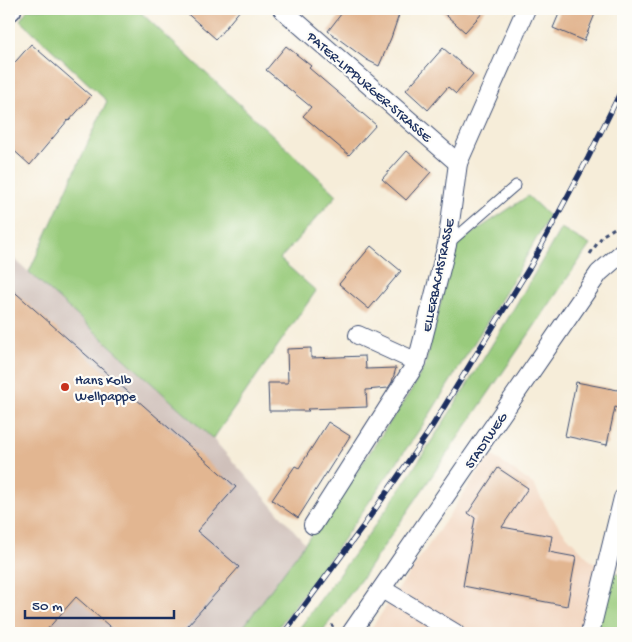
<svg xmlns="http://www.w3.org/2000/svg" width="632" height="642" viewBox="0 0 632 642" font-family="'Gochi Hand',sans-serif">
<rect width="100%" height="100%" fill="#fdfcf7"/>
<filter id="ink" filterUnits="userSpaceOnUse"><feTurbulence type="fractalNoise" baseFrequency=".02" numOctaves="2"/><feDisplacementMap in="SourceGraphic" scale="10" xChannelSelector="R" yChannelSelector="G"/><feConvolveMatrix kernelMatrix="1 2 1 2 8 2 1 2 1" color-interpolation-filters="sRGB"/></filter>
<filter id="wash" filterUnits="userSpaceOnUse"><feTurbulence type="fractalNoise" baseFrequency=".0096" numOctaves="4" result="noise"/><feDisplacementMap in="SourceGraphic" scale="20" xChannelSelector="R" yChannelSelector="G"/><feGaussianBlur stdDeviation="1.12" result="paint"/><feColorMatrix in="noise" values="0 0 0 0 0 0 0 0 0 0 0 0 0 0 0 0 0 1.4 0 .05"/><feComposite in="paint" operator="in"/></filter>
<g filter="url(#wash)">
<rect width="100%" height="100%" fill="#f6edd9"/>
<path fill="#f2d4be" d="M490,454L534,485L549,513L566,535L590,560L600,566L584,633H368L448,517Z"/>
<path fill="#cfc0ba" d="M9,254L213,439L306,544L239,633H9Z"/>
<g fill="#99cb7b" stroke="#5a7d6c">
<path d="M28,9H137L337,195L280,259L316,291L213,439L29,272L107,101L20,20Z"/>
<path d="M528,196L549,216L513,280L427,419L335,551L274,633H239L350,482L412,389L425,365L455,245Z"/>
<path d="M561,228L590,245L362,578L321,633H296C331,584 369,536 402,486C458,402 511,315 561,228Z"/>
<path d="M611,569L615,573L623,575V633H596Z"/>
</g>
<g id="blocks">
<g fill="#e2b691">
<path d="M182,9H241L216,39Z"/>
<path d="M345,9H401L391,38L379,66L367,60L328,31Z"/>
<path d="M439,9H486L465,32Z"/>
<path d="M561,9H597L584,41L553,28Z"/>
<path d="M31,44L91,96L69,121L68,120L30,165L9,146V69Z"/>
<path d="M286,46L311,66L309,68L376,125L349,155L303,116L311,107L266,70Z"/>
<path d="M443,48L473,74L456,94L448,87L428,110L406,90Z"/>
<path d="M407,151L431,172L406,200L382,179Z"/>
<path d="M371,246L401,271L369,309L339,284Z"/>
<path d="M9,287L236,487L197,531L239,567L181,633H117L76,597L44,633H9Z"/>
<path d="M311,348V358L365,356L366,369L396,368L392,382L388,388L366,390L367,407L307,409L309,411H269L268,383H288L287,349Z"/>
<path d="M576,382L623,391V409L615,407L607,445L565,436Z"/>
<path d="M328,422L350,436L298,518L272,500L295,466L299,468Z"/>
<path d="M498,468L528,488L502,527L552,536L549,552L576,557L567,606L463,586L475,518L468,513Z"/>
</g>
</g>
</g>
<g filter="url(#ink)">
<use href="#blocks" fill-opacity="0" stroke="#3c4c70" stroke-width="1"/>
<g fill="none" stroke-linecap="round" stroke-linejoin="round">
<defs>
<path id="service" d="M448,244L516,185"/>
<g id="minor">
<path d="M282,9L458,163"/>
<path d="M358,335L417,362"/>
<path d="M313,525L417,362L447,245L458,163L526,9"/>
<path d="M382,589L455,633"/>
<path d="M351,633L599,273L623,252"/>
<path d="M590,633L623,498"/>
</g>
<path id="tertiary" d="M9,10L10,9"/>
</defs>
<use href="#service" stroke="#3c4c70" stroke-width="11"/>
<use href="#minor" stroke="#3c4c70" stroke-width="20"/>
<use href="#tertiary" stroke="#3c4c70" stroke-width="25"/>
<g stroke="#3c4c70" stroke-width="3" stroke-dasharray="4 4" stroke-linecap="butt">
<path d="M590,254L603,235L623,223"/>
<path d="M327,633L333,625"/>
</g>
<use href="#service" stroke="#fff" stroke-width="9"/>
<use href="#minor" stroke="#fff" stroke-width="18"/>
<use href="#tertiary" stroke="#fff" stroke-width="22"/>
<defs>
<path id="rail" d="M284,633L362,528L428,433L531,265L588,158L623,87"/>
</defs>
<use href="#rail" stroke="#1b2f5e" stroke-width="5.5"/>
<use href="#rail" stroke="#fdfcf7" stroke-width="4" stroke-dasharray="11" stroke-linecap="butt"/>
</g>
</g>
<circle fill="#c8321e" stroke="#fdfcf7" stroke-width="2" cx="65" cy="387" r="5"/>
<g text-anchor="middle" stroke-width="4.5" stroke-linejoin="round" paint-order="stroke">
<g font-size="14" fill="#1b2f5e" stroke="#fdfcf7">
<text transform="translate(370 86) rotate(41)" y="5">PATER-LIPPURGER-STRASSE</text>
<text transform="translate(437 275) rotate(-78)" y="5">ELLERBACHSTRASSE</text>
<text transform="translate(485 440) rotate(-56)" y="5">STADTWEG</text>
</g>
<g font-size="14" fill="#1b2f5e" stroke="#fdfcf7" text-anchor="start">
<text x="75" y="384">Hans Kolb<tspan x="75" dy="16">Wellpappe</tspan></text>
</g>
</g>
<rect width="632" height="642" fill="none" stroke="#fdfcf7" stroke-width="30"/>
<path d="M25 610v8h149v-8" fill="none" stroke="#1b2f5e" stroke-width="2.5"/>
<text x="32" y="610" font-size="15" fill="#1b2f5e" stroke="#fdfcf7" stroke-width="4" paint-order="stroke">50 m</text>
</svg>
